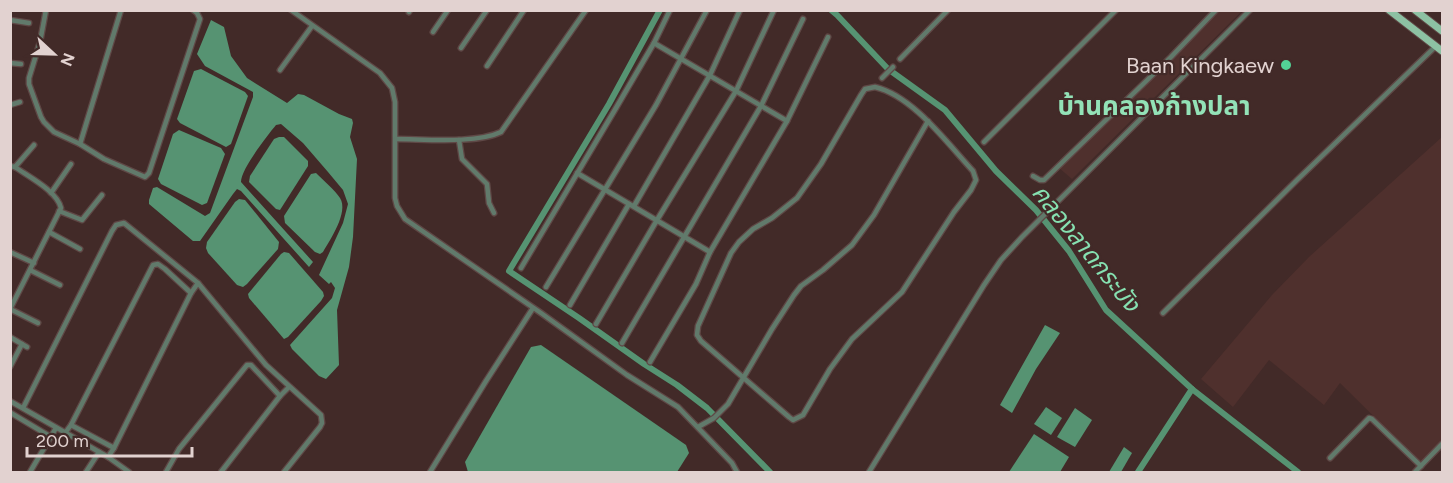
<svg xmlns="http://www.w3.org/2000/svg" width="1453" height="483" viewBox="0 0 1453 483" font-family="Figtree,'Noto Sans Thai',sans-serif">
<rect width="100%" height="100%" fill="#422a28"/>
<g fill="#4f302d">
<path d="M1220,11H1242L1072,179L1058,167Z"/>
<path d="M1442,137V440L1421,463L1340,383L1324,405L1269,360L1233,407L1201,379L1272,295L1309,257Z"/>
</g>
<g fill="#569372">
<path d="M211,20L224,27L231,56L247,78L287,103L298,94L304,95L339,114L352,119L353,123L350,137L357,159L353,237L349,267L337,310L339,365L326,379L319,376L292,349L290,345L332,298L335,288L331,282L329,284L319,275L343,223L348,204L343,190L328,172L303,143L281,124L276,125C267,136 241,169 241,182L313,262L309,267L241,191L237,189L233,194L200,241H193L149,204V200L153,188L157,187L205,216L210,213L253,97V92L205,66L197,54Z"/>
<path d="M201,69L245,92L248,96L231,144L226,147L180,123L177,119L194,71Z"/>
<path d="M179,130L221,148L225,154L207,203L202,205L161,184L158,179L173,134Z"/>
<path d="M279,137H284L308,161V166L280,210L276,209L249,182L250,176L274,139Z"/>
<path d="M316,173C323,180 335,190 340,198C349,212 330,240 323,252L320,254L315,252L285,223L284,216L311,174Z"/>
<path d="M239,199L245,200L279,242L278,249L247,284L243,287L237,285L208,253L206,248L207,242L235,202Z"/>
<path d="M284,252L289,253L323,292L324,296L321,301L288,337L284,339L249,298L248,294L281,254Z"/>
<path d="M1045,325L1060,333L1036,369L1012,413L1000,405Z"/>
<path d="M541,345L686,445L689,453L677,472H468L465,462L531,347Z"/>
<path d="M1046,407L1062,418L1051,435L1034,424Z"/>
<path d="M1075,408L1092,420L1075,447L1057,437Z"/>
<path d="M1034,434L1069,457L1060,472H1009Z"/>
<path d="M1124,447L1132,453L1121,472H1109Z"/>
</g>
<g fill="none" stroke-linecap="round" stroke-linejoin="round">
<g stroke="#569372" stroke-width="6">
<path d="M660,10L609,104L509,271L579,318L644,364L677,385L707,408L770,472"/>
<path d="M831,10L837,15L888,69L945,110L996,171L1036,210L1069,251L1106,310L1192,389L1298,472"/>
<path d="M1138,472L1192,389"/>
</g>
<defs>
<g id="street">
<path d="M46,10L40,42L29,78V84L41,117L44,122L54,132L80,144L104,159L145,177L149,173L200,19L197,13L193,10"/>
<path d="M291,10L380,73L392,88L395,102V198L397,206L405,219L541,313L627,375L678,407L732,463L737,472"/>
<path d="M409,12L410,10"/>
<path d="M10,20L29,23"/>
<path d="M433,32L448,10"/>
<path d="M654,43L787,121"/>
<path d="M461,48L487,10"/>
<path d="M900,59L948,10"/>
<path d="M10,63L21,64"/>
<path d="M487,66L524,10"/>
<path d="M280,70L312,26"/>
<path d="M882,78L893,67"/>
<path d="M875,87C913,96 947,143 973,171L976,180L971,190L954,212L902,292L852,339L830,369L803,415L793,420L789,417L701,341L697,335L698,326L731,253L739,242L753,229L772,218L797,198L821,164L861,95L865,89Z"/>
<path d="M10,105L20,102"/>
<path d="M396,139C424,139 476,144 501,132L586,10"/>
<path d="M459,140L462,159L487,184L489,203L494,213"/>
<path d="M984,142L1116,10"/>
<path d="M80,144L121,10"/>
<path d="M10,166L15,167C29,177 57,191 61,208L10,309"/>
<path d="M15,167L34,145"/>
<path d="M577,173L710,252"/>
<path d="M1033,176L1040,180H1044L1171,57L1216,10"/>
<path d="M51,193L71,164"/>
<path d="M634,206L710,75L740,10"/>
<path d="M59,211L82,220L102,195"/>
<path d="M49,232L80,249"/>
<path d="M10,252L34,263"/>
<path d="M521,268L616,108L654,43L670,10"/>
<path d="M30,270L60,285"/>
<path d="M546,287L656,105L707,10"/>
<path d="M570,305L629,204"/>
<path d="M10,309L38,323"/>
<path d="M1163,313L1297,180L1436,46"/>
<path d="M596,324L657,220L736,91L774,10"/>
<path d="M10,337L27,347"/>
<path d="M622,343L761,106L803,19"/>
<path d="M650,362L696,284L710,252L787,121L828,37"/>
<path d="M10,367L22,344"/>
<path d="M10,401L108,457L129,472"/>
<path d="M23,408L112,231L116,225L124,223L198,283L266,365L321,415L322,423L320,427L284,472"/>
<path d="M11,413L51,437"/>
<path d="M71,425L114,448"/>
<path d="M698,427L714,418L728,404L772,329L794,295L801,286L823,270L852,245L874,215L928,121"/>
<path d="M65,433L71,425L153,265L158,264L165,269L191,293"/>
<path d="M108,457L114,448L191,293L198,283"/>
<path d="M1330,458L1369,418L1372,419L1421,466"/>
<path d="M30,472L56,428"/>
<path d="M86,472L99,452"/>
<path d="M166,472L179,449L247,365H251L280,396"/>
<path d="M221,472L280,396L289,387"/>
<path d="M430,472L486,381L533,308"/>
<path d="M869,472L984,285L1001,260L1022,237L1250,10"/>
<path d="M1415,472L1442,444"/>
</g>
<g id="primary">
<path d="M1389,10L1442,51"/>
<path d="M1415,10L1442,31"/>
</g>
</defs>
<use href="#street" stroke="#5f4846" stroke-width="7"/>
<use href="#primary" stroke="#5f4846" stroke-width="9"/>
<use href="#street" stroke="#617a6b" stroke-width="4.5"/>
<use href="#primary" stroke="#8dc1a3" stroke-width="7"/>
</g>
<circle fill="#53d396" stroke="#422a28" stroke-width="2" cx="1286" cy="65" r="6"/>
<g text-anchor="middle" stroke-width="4.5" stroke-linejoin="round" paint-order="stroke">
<g font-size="22" fill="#e2d2d0" stroke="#422a28" text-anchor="end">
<text x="1274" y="73">Baan Kingkaew</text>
</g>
<g font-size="24" font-style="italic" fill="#86e1b1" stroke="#422a28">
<text transform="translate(1086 248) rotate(51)" y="8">คลองลาดกระบัง</text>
</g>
<g font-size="26" font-weight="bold" fill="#93e2b7" stroke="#422a28">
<text x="1154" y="115">บ้านคลองก้างปลา</text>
</g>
</g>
<rect width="1453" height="483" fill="none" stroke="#e2d2d0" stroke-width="24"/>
<g transform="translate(54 54) rotate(112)" stroke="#422a28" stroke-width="4.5" paint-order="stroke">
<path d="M0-4.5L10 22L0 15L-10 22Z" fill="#e2d2d0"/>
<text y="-9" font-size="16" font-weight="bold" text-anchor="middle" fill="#e2d2d0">N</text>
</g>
<path d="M27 447v9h165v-9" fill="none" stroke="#e2d2d0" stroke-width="3"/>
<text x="36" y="447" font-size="18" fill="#e2d2d0" stroke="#422a28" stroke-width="4.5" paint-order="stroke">200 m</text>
</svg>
